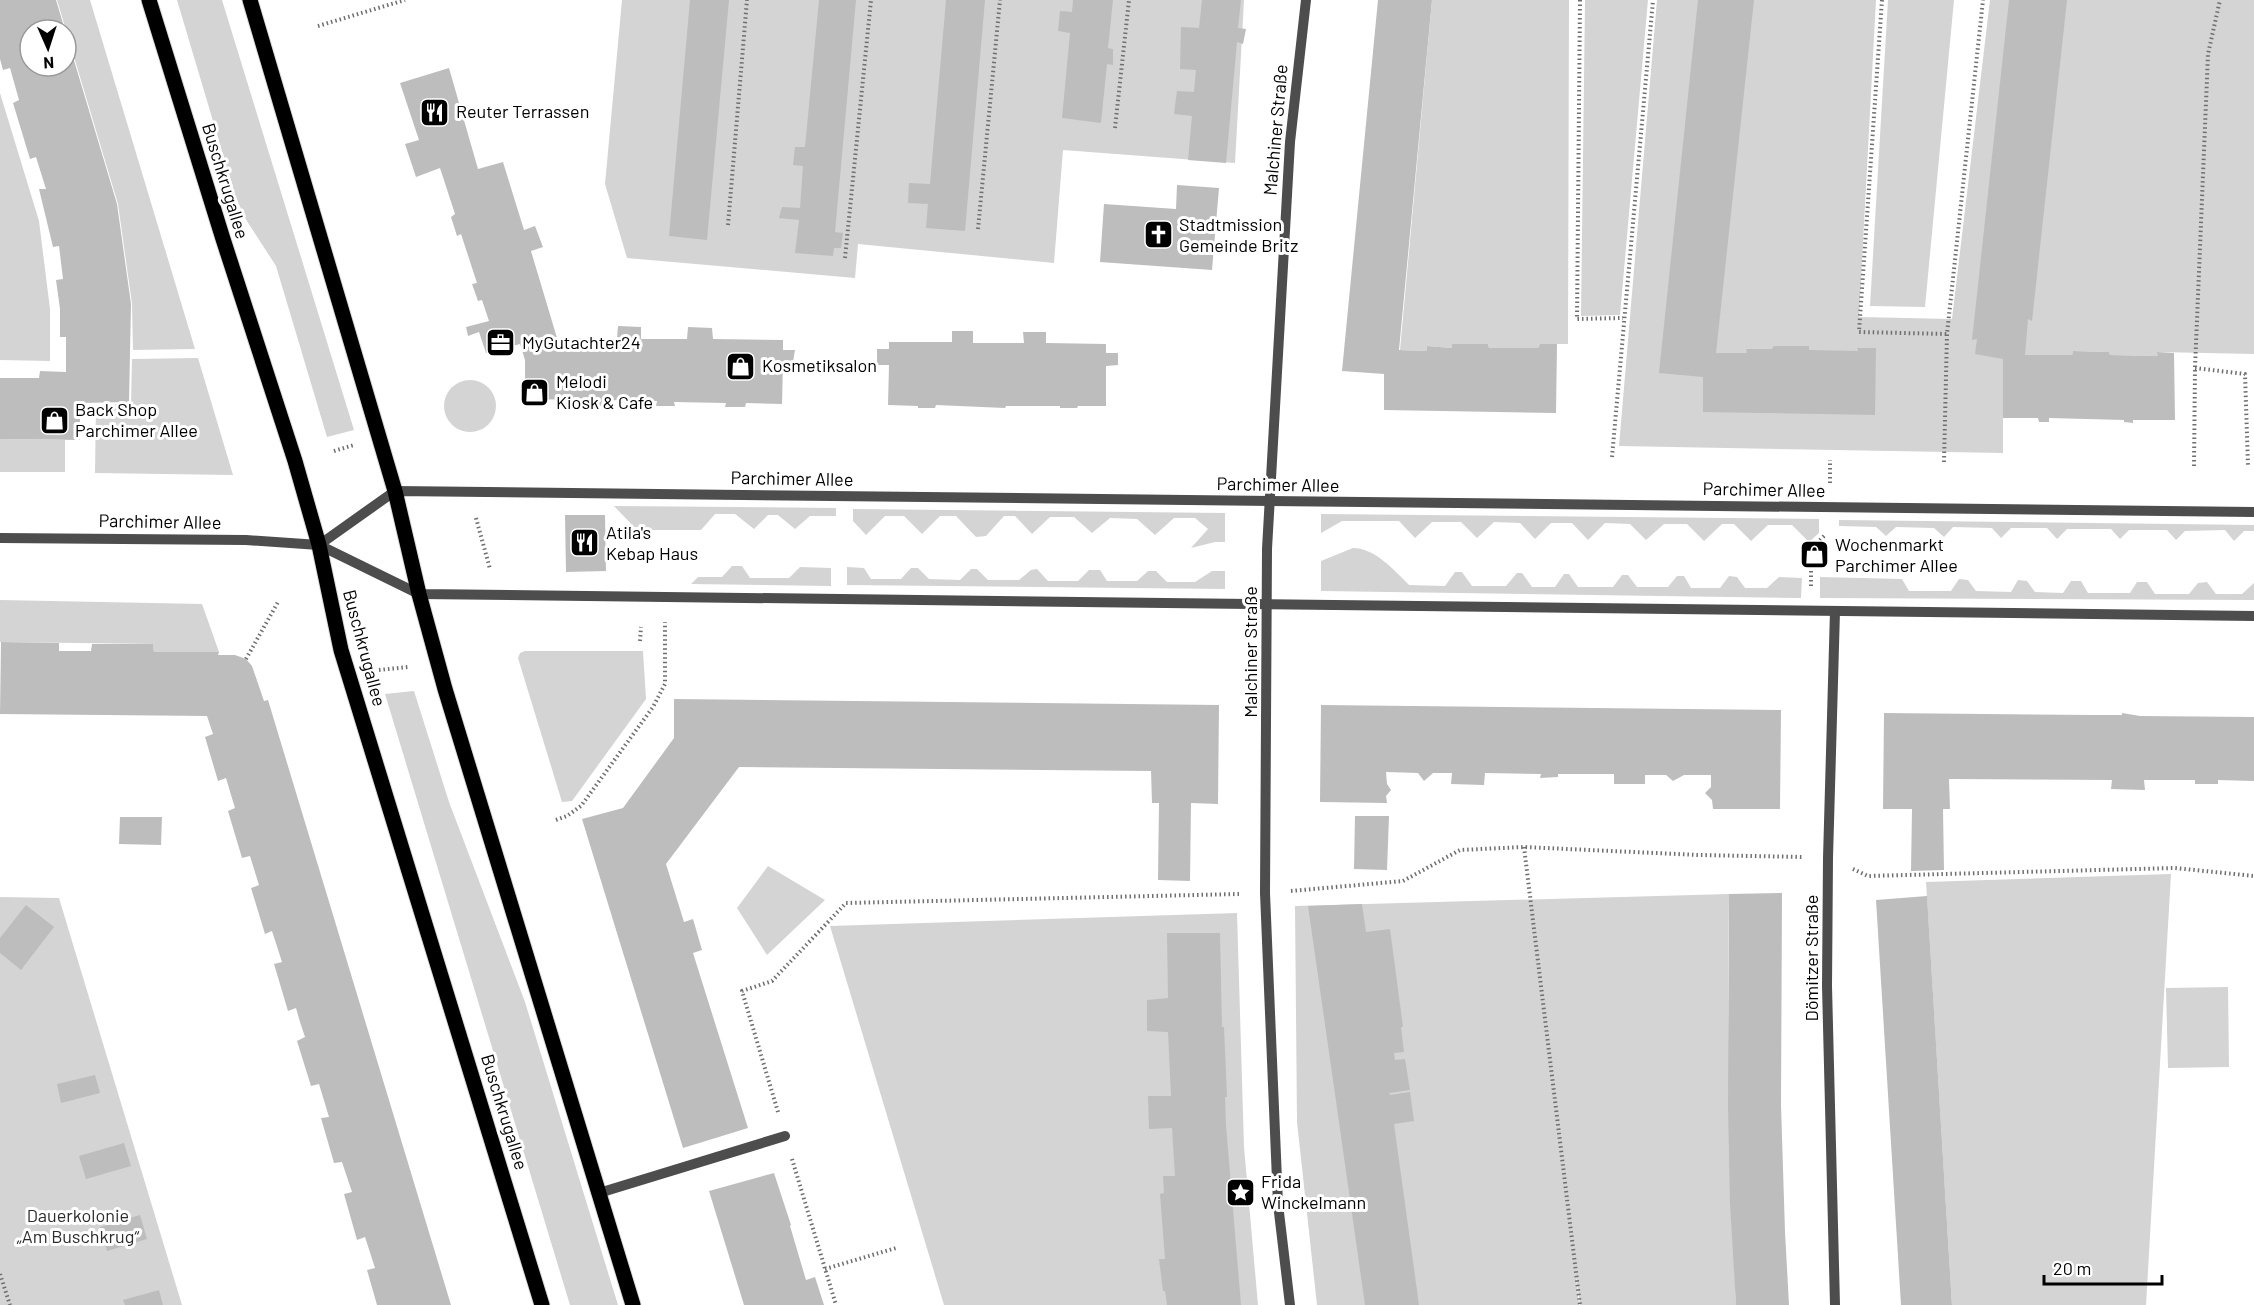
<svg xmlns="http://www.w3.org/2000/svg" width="2254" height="1305" viewBox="0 0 2254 1305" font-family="Barlow,sans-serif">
<rect width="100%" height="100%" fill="#fff"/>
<g fill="#d4d4d4">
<path d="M57,0H90L195,349L133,350L132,304L118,204Z"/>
<path d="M177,0H222L354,430L327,437L276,266L245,218L235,195Z"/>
<path d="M622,0H1244L1235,163L1063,150L1054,263L858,244L855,278L627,258L605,184Z"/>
<path d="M1432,0H1569L1568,344H1540L1538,348H1489L1488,344H1452V348L1427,346V351L1400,350Z"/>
<path d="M1585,0H1648L1620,315L1581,316Z"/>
<path d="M1657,0H1876L1859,317L1952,319L1990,0H2254V354L2158,352V356L2110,355L2109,352L2073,351L2072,355H2003V453L1619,446Z"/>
<path d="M1888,0H1954L1925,307L1870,306Z"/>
<path d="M0,93L39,221L50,309V361L0,360Z"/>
<path d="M198,358L233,475L95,473L96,405L131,404L132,359Z"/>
<circle cx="470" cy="406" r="26"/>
<path d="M0,439L65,440V472H0Z"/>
<path d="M614,506L836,508V516H810L795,529L778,515H768L754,529L735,514H715L701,530H637Z"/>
<path d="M853,509L1225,513V542H1215L1191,548L1208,529L1195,518H1174L1155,535L1137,519L1110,518L1092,533L1074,517H1050L1032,534L1015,516H1004L986,536L976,537L956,516H940L922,534L904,516H885L866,535L853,521Z"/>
<path d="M1321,514L1819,519V533L1809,542L1792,525H1768L1751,541L1734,524H1722L1704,541L1687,524H1664L1646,540L1630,524L1605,523L1588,540L1572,523H1551L1535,539L1520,523L1494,522L1477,538L1461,522H1432L1415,538L1399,521H1342L1321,533Z"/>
<path d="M1839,520L2254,525V531H2244L2234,541L2225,530L2185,531L2176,540L2167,530H2129L2120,539L2111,529H2067L2057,539L2047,528H2011L2001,538L1992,528L1953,527L1944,537L1934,528L1896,527L1886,536L1876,527L1839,526Z"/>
<path d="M1353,548C1375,548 1394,570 1409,585L1445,586L1455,572H1462L1472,586H1506L1517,573H1522L1532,587H1555L1564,574H1569L1578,587H1613L1622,575H1628L1637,587H1668L1677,576H1684L1691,588H1720L1729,576L1737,577L1745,588H1767L1779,577L1802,578L1801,598L1321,591V561Z"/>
<path d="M732,566H742L750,578H789L800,567L831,568V586L691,584L698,577H722Z"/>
<path d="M847,567L864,568L871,579H901L911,568H918L929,579L960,580L971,569H977L988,580H1019L1031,570L1037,569L1048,581H1078L1089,570H1100L1107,581H1137L1148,571H1156L1167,582H1195L1212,571H1225V589L847,585Z"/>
<path d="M1820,577L1902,579L1909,591H1951L1959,579L1968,580L1976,591L2011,592L2018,580L2027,581L2035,592L2063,593L2071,581H2081L2088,593H2130L2137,582H2147L2155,594H2189L2198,583L2207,582L2216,594H2242L2254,583V600L1820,598Z"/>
<path d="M0,600L202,604L219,652H154L153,644L0,642Z"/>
<path d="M525,651H643L646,699L572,801L562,802L518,658L520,653Z"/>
<path d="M414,691L449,802L525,1002L618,1305H570L385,694Z"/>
<path d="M768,866L825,900L767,955L737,908Z"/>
<path d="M2171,874L2146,1305H1952L1926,882Z"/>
<path d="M1729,894C1727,1031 1730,1168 1736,1305H1580L1575,1269L1579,1305H1317L1297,1122L1295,906Z"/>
<path d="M0,897L59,898L182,1305H0Z"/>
<path d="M1237,913L1244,1147L1258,1305H944L830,926Z"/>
<path d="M2228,987L2229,1067L2168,1068L2166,988Z"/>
</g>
<g fill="#bdbdbd">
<path d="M0,0H56L65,30H30V66H66L67,37L117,204L131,304L129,402L80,403V440L0,439V378H39L40,371L66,372V337H60V309L56,280L63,279L59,246L53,247L39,189H46L36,157L30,159L13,103L19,100L10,68L3,70L0,59Z"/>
<path d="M690,0H729L707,240L669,236Z"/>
<path d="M819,0H856L835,232L843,233L841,248H834L833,256L795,253L799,220L779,218L782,207L800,208L803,166L793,165L795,147H805Z"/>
<path d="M946,0H985L965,231L926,228L928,204L908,203L909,183L930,184Z"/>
<path d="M1073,0H1113L1108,48L1113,49V65L1107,64L1101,123L1062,118L1070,33L1058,31L1060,11L1072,12Z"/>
<path d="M1202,0H1241L1238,28L1246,29L1243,44L1237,42L1226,163L1188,160L1192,116L1174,114L1177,91L1194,92L1196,70L1180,69L1181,27L1199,28Z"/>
<path d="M1378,0H1432L1399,350L1427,351V346L1452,348V344H1488L1489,348H1538L1540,344H1557L1556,413L1384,410V374L1342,371Z"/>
<path d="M1698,0H1754L1716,353H1747L1746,349H1772L1774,346H1809V350L1858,351L1857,348H1876L1875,415L1703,412V377L1659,373Z"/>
<path d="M2009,0H2067L2032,321L2028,319L2025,355H2072L2073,351L2109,352L2110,355L2158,356L2157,352L2174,353L2175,420H2133V423L2124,422V420L2049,418V422H2039L2038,418H2003V359L1975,354L1977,339L1972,340Z"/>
<path d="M449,68L478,169L503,162L524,230L535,226L543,247L531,251L557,338H617L618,326L641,327V339H687L688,327L712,328L713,339L783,340V350H795L793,362H783L782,404L746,403L745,407H725L726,403L674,402L675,406H656L657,401L602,400L601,406L583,405L584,400L525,399V360L520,344L486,353L479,332L468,336L466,327L489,321L482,300L478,301L472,284L477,283L461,234L457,236L451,217L455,214L440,168L416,177L405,144L419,140L400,83Z"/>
<path d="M1177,185L1219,188L1212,270L1100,262L1104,204L1176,209Z"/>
<path d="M952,331H973V343H1024L1023,332H1046V343L1106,344V353H1118V365L1106,366V406H1078L1077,408H1060V406H1006L1005,408L936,405L935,408H918V406L888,405L889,365H877V349H889V342H952Z"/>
<path d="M565,515H605L606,571L566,572Z"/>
<path d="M1,642L59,643V651H91L92,644H153L154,652H219L218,655H235L246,659L252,666L264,701L268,700L451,1305H377L367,1270L375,1268L365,1237L357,1240L344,1194L352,1192L342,1162L334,1163L321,1118L329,1117L319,1084L311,1086L297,1041L305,1037L300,1022L296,1008L288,1011L274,964L282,962L272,931L265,934L251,888L259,885L250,856L242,858L228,811L235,808L231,795L226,778L218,781L205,737L213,734L207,716L0,714Z"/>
<path d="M674,699L1219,705L1218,804L1191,803L1190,881L1158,880L1159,803H1152L1151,771L739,767L666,864L684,922L693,919L702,950L693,953L748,1128L683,1148L582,819L623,808L674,738Z"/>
<path d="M1321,705L1781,710L1780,809H1713L1712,800L1705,793L1711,787V775H1684L1673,781L1666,775H1645V784H1614V774H1558V777L1540,778L1541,774L1485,773L1484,785L1451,784L1452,773H1433L1424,781L1418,773L1386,772L1387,784L1391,790L1386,796L1387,803L1320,802Z"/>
<path d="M1884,713L2093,715H2122V713L2140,716L2254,717V781L2218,780V784H2195V780H2144L2145,790L2111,789L2112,780L1949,779L1950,809H1943L1944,870L1911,871L1912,809H1883Z"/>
<path d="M1355,816H1389L1387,870L1354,869Z"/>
<path d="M120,817H162L161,845L119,844Z"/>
<path d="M1782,893L1781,1105L1785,1232L1789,1305H1736L1730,1203L1728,1106L1729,894Z"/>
<path d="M1927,896L1952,1305H1901L1876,900Z"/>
<path d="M1362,904L1366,932L1390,929L1403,1027H1401L1404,1052L1394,1053L1395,1060L1405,1059L1410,1090L1389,1093L1390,1095L1410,1092L1414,1121L1394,1124L1419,1305H1365L1336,1101L1308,906Z"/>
<path d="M26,905L54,927L21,970L0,953V938Z"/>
<path d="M1167,933H1220L1222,1027H1224L1227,1097H1225L1226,1125L1241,1305H1167L1165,1291H1163L1159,1259H1165L1160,1194L1164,1193L1163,1176H1175L1172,1128L1149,1129L1148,1096H1171L1168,1032L1147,1031V1000L1168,998Z"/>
<path d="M95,1075L100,1093L61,1103L57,1084Z"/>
<path d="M124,1143L131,1166L86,1179L79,1156Z"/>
<path d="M774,1173L791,1225L790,1226L806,1280L815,1277L824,1305H744L709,1191Z"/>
<path d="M140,1215L147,1239L107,1251L100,1227Z"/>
<path d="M159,1290L163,1305H125L123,1300Z"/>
</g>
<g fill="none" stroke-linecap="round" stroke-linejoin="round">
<defs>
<g id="major">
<path d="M149,0L223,239L295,461L319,545L341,650L542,1305"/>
<path d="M250,0L395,491L419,594L445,689L633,1305"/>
</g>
</defs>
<use href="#major" stroke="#dbdbdb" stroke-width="17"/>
<g stroke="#6f6f6f" stroke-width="4" stroke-dasharray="1.5 3" stroke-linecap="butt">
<path d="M1580,0L1577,319L1623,318"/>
<path d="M1882,0L1859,332L1947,334"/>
<path d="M318,26L405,0"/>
<path d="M1115,128L1129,0"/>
<path d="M728,225L747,0"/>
<path d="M978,229L1000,0"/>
<path d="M845,258L871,0"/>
<path d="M2195,368L2245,374L2248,466"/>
<path d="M334,451L354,445"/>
<path d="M1612,457L1653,0"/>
<path d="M1944,462L1947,334L1983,0"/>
<path d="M2194,466L2195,368L2208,54L2220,0"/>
<path d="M1830,483V460"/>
<path d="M476,518L490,569"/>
<path d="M1811,586V549L1826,534"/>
<path d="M640,641L641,627"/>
<path d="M246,659L278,602"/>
<path d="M379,670L408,667"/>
<path d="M556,820L567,816L581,806L653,707L665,684V622"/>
<path d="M1524,847L1580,1305"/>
<path d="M1853,869L1868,876L2175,868L2254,876"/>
<path d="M1291,891L1403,881L1460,850L1524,847L1699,855L1803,857"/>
<path d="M778,1112L742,991L772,981L846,903L1239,894"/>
<path d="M792,1159L836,1305"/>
<path d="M825,1269L896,1248"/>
<path d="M0,1274L10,1305"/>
</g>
<g stroke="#4d4d4d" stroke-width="10">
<path d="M0,538L246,540L319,545L419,594L2254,616"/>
<path d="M319,545L395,491L2254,512"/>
<path d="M599,1193L785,1136"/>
<path d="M1290,1305L1278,1204L1265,893L1267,549L1290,142L1306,0"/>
<path d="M1835,1305L1827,986L1828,858L1835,611"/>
</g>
<use href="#major" stroke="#000" stroke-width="15"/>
</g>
<defs>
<symbol id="restaurant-square" viewBox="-11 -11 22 22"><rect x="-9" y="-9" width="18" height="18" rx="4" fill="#000" stroke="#fff"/><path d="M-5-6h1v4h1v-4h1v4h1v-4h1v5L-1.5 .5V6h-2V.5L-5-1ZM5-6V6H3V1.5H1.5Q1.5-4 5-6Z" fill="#fff"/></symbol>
<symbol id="church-square" viewBox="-11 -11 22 22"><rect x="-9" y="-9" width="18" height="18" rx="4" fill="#000" stroke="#fff"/><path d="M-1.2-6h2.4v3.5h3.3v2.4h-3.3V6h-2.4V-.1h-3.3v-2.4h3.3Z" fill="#fff"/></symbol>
<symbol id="office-square" viewBox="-11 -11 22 22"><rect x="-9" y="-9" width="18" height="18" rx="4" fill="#000" stroke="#fff"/><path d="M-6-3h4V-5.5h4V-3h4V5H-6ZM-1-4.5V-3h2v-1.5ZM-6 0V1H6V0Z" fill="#fff"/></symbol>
<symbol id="shop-square" viewBox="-11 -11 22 22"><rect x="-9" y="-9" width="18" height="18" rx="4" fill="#000" stroke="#fff"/><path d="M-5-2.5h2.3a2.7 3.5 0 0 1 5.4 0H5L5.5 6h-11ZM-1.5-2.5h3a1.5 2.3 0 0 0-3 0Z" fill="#fff"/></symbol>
<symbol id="sight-square" viewBox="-11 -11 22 22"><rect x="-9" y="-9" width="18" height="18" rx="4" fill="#000" stroke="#fff"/><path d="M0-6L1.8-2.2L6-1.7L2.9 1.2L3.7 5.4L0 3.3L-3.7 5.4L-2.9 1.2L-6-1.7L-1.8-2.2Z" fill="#fff"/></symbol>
</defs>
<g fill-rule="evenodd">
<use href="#restaurant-square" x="418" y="96" width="33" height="33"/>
<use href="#church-square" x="1142" y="218" width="33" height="33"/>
<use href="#office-square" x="484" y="326" width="33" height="33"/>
<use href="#shop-square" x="724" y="350" width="33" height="33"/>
<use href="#shop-square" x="518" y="376" width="33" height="33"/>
<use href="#shop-square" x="38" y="404" width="33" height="33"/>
<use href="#restaurant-square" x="568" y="526" width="33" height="33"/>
<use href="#shop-square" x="1798" y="538" width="33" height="33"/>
<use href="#sight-square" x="1224" y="1176" width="33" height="33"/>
</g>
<g text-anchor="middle" stroke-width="6" stroke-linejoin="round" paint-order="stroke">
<g font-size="18" fill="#000" stroke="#fff" text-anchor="start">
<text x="456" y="118">Reuter Terrassen</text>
<text x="1179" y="231">Stadtmission<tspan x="1179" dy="21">Gemeinde Britz</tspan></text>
<text x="522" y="349">MyGutachter24</text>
<text x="762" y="372">Kosmetiksalon</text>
<text x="556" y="388">Melodi<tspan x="556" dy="21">Kiosk &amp; Cafe</tspan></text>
<text x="75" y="416">Back Shop<tspan x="75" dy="21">Parchimer Allee</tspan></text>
<text x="606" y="539">Atila's<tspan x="606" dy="21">Kebap Haus</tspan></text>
<text x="1835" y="551">Wochenmarkt<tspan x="1835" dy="21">Parchimer Allee</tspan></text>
<text x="1261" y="1188">Frida<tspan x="1261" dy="21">Winckelmann</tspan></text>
</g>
<g font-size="18" fill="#000" stroke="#fff">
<text transform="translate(1276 130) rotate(-85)" y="6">Malchiner Straße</text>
<text transform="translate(225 181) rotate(73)" y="6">Buschkrugallee</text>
<text transform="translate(792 479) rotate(1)" y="6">Parchimer Allee</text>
<text transform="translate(1278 485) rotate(1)" y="6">Parchimer Allee</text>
<text transform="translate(1764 490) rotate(1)" y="6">Parchimer Allee</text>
<text transform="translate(160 522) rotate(1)" y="6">Parchimer Allee</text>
<text transform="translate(364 648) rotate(75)" y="6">Buschkrugallee</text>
<text transform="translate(1251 652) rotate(-90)" y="6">Malchiner Straße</text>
<text transform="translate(1812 958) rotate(-90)" y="6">Dömitzer Straße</text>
<text transform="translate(504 1112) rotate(73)" y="6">Buschkrugallee</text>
</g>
<g font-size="18" fill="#2b2b2b" stroke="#fff">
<text x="78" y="1222">Dauerkolonie<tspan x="78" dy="21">„Am Buschkrug“</tspan></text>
</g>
</g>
<g transform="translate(48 48) rotate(177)"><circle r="28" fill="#ffffff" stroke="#999999" stroke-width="1.5"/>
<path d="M0-4.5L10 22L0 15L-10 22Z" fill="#000000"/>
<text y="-9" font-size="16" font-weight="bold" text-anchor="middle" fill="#000000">N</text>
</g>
<path d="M2044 1275v9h118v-9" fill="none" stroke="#000000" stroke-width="3"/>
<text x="2053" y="1275" font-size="18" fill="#000000" stroke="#ffffff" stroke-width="4.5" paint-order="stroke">20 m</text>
</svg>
